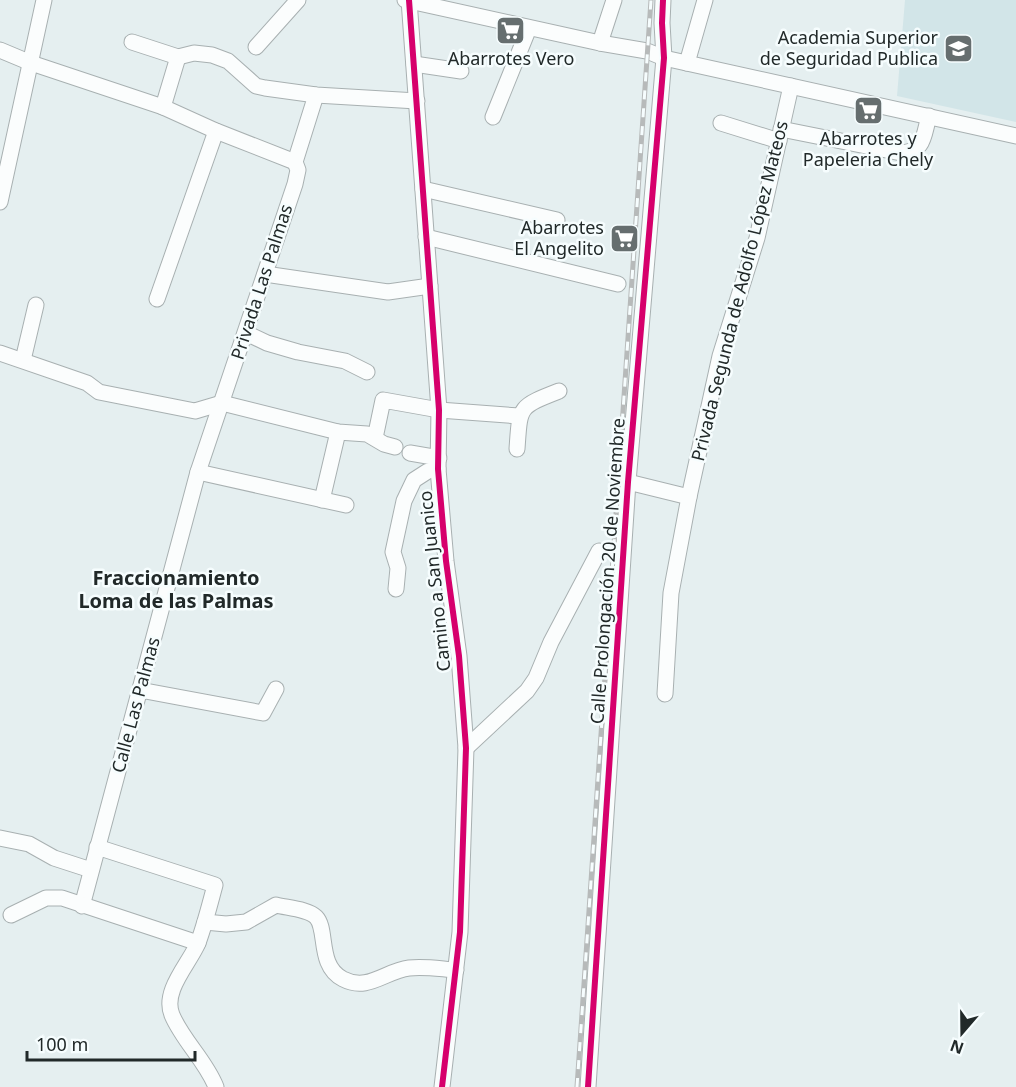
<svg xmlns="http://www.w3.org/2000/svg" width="1016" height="1087" viewBox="0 0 1016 1087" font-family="'Noto Sans',sans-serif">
<rect width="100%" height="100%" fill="#e5eff0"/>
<path fill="#d2e5e8" d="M905,0H1016V122L897,96Z"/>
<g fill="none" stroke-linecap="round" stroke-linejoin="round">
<defs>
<g id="minor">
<path d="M405,0L600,43L647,51L664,58L1016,136"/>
<path d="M409,0L439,410L438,469L446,561L459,656L466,748L460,932L442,1087"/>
<path d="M132,42L178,57"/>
<path d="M600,43L614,0"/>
<path d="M256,47L298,0"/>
<path d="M0,50L31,63L163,107L216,131L295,162"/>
<path d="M178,57L194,53L212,55L228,61L256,86L265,88L316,95L417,101"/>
<path d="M687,63L705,0"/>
<path d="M414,64L461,71"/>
<path d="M163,107L178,57"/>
<path d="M493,117L529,28"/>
<path d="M721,123L779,141"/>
<path d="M781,129L901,153C925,151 923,137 929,116"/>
<path d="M295,162L316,95"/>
<path d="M423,189L557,220"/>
<path d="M0,202L44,0"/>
<path d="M426,237L618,284"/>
<path d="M265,274L388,292L430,286"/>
<path d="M157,299L216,131"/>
<path d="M246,333L267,343L298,352L345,361L367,372"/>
<path d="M0,353L87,383L99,392L195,411L222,403L338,432L367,434L384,444L395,447"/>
<path d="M23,360L36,305"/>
<path d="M375,438L383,400L439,410L519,416"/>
<path d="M517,449C520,406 518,407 559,391"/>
<path d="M410,453L439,458"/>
<path d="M198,472L346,505"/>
<path d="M628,482L689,497"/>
<path d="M322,500L338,432"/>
<path d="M396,589L398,568L393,552L404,501L414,480L428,471L438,469"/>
<path d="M140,690L263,713L276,689"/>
<path d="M665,694L671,593L689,497L720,356L757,238L791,86"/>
<path d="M466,748L527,691L536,678L551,642L599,551"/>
<path d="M0,838L29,844L54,858L91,870"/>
<path d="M97,847L215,885C210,904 205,924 198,943C189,964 162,991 172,1015C183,1041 206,1061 216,1087"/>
<path d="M82,906L198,472L295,184L298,170L295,162"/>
<path d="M11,915L46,898H62L198,943"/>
<path d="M205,922L226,924L246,922L276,905C288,908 308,909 316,917C328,929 317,966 343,979C368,992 385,971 409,968C424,966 441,969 456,970"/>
<path d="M588,1087L628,482L664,58L662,23L663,0"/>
</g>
</defs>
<use href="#minor" stroke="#a8b0b1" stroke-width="17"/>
<use href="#minor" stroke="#fbfdfd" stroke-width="15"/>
<defs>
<path id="rail" d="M577,1087L651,0"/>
</defs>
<use href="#rail" stroke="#b7baba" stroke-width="5"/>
<use href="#rail" stroke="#f6fdfe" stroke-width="3" stroke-dasharray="9" stroke-linecap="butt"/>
<defs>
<g id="cycleway">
<path d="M409,0L439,410L438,469L446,561L459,656L466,748L460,932L442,1087"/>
<path d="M588,1087L628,482L664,58L662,23L663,0"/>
</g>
</defs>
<use href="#cycleway" stroke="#f6fdfe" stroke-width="10"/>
<use href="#cycleway" stroke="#d6006c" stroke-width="6"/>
</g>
<defs>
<symbol id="supermarket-square" viewBox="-11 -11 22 22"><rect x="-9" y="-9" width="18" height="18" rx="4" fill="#666e6f" stroke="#f6fdfe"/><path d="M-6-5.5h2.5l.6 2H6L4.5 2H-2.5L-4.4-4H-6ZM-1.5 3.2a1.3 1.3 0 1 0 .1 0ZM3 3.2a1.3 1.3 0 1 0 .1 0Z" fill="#fff"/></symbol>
<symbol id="university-square" viewBox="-11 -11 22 22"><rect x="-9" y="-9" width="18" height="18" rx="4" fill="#666e6f" stroke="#f6fdfe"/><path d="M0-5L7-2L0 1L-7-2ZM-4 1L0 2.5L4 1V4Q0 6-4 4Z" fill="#fff"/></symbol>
</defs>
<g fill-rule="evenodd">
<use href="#supermarket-square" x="494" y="14" width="33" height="33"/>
<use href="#university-square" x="942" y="32" width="33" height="33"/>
<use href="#supermarket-square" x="852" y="94" width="33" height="33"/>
<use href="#supermarket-square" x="608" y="222" width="33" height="33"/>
</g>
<g text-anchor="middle" stroke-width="5" stroke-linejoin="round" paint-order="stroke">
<g font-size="18" fill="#212929" stroke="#f6fdfe" text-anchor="end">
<text x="938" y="44">Academia Superior<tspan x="938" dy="21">de Seguridad Publica</tspan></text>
<text x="511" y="65" text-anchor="middle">Abarrotes Vero</text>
<text x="868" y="145" text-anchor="middle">Abarrotes y<tspan x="868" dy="21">Papeleria Chely</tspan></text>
<text x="604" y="234">Abarrotes<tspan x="604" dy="21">El Angelito</tspan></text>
</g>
<g font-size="18" fill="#212929" stroke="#f6fdfe">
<text transform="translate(262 282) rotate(-72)" y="6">Privada Las Palmas</text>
<text transform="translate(740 291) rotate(-76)" y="6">Privada Segunda de Adolfo López Mateos</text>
<text transform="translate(608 571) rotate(-86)" y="6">Calle Prolongación 20 de Noviembre</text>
<text transform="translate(435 581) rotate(-96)" y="6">Camino a San Juanico</text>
<text transform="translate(136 705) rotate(-75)" y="6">Calle Las Palmas</text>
</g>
<g font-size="20" font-weight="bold" fill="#212929" stroke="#f6fdfe">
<text x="176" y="585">Fraccionamiento<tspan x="176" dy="23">Loma de las Palmas</tspan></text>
</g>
</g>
<g transform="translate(962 1033) rotate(200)" stroke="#f6fdfe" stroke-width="4.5" paint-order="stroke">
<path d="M0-4.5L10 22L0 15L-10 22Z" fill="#212929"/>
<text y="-9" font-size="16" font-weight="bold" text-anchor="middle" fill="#212929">N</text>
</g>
<path d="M27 1051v9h168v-9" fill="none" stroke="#212929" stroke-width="3"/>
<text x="36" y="1051" font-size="18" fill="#212929" stroke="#f6fdfe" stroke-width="4.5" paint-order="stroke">100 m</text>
</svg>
